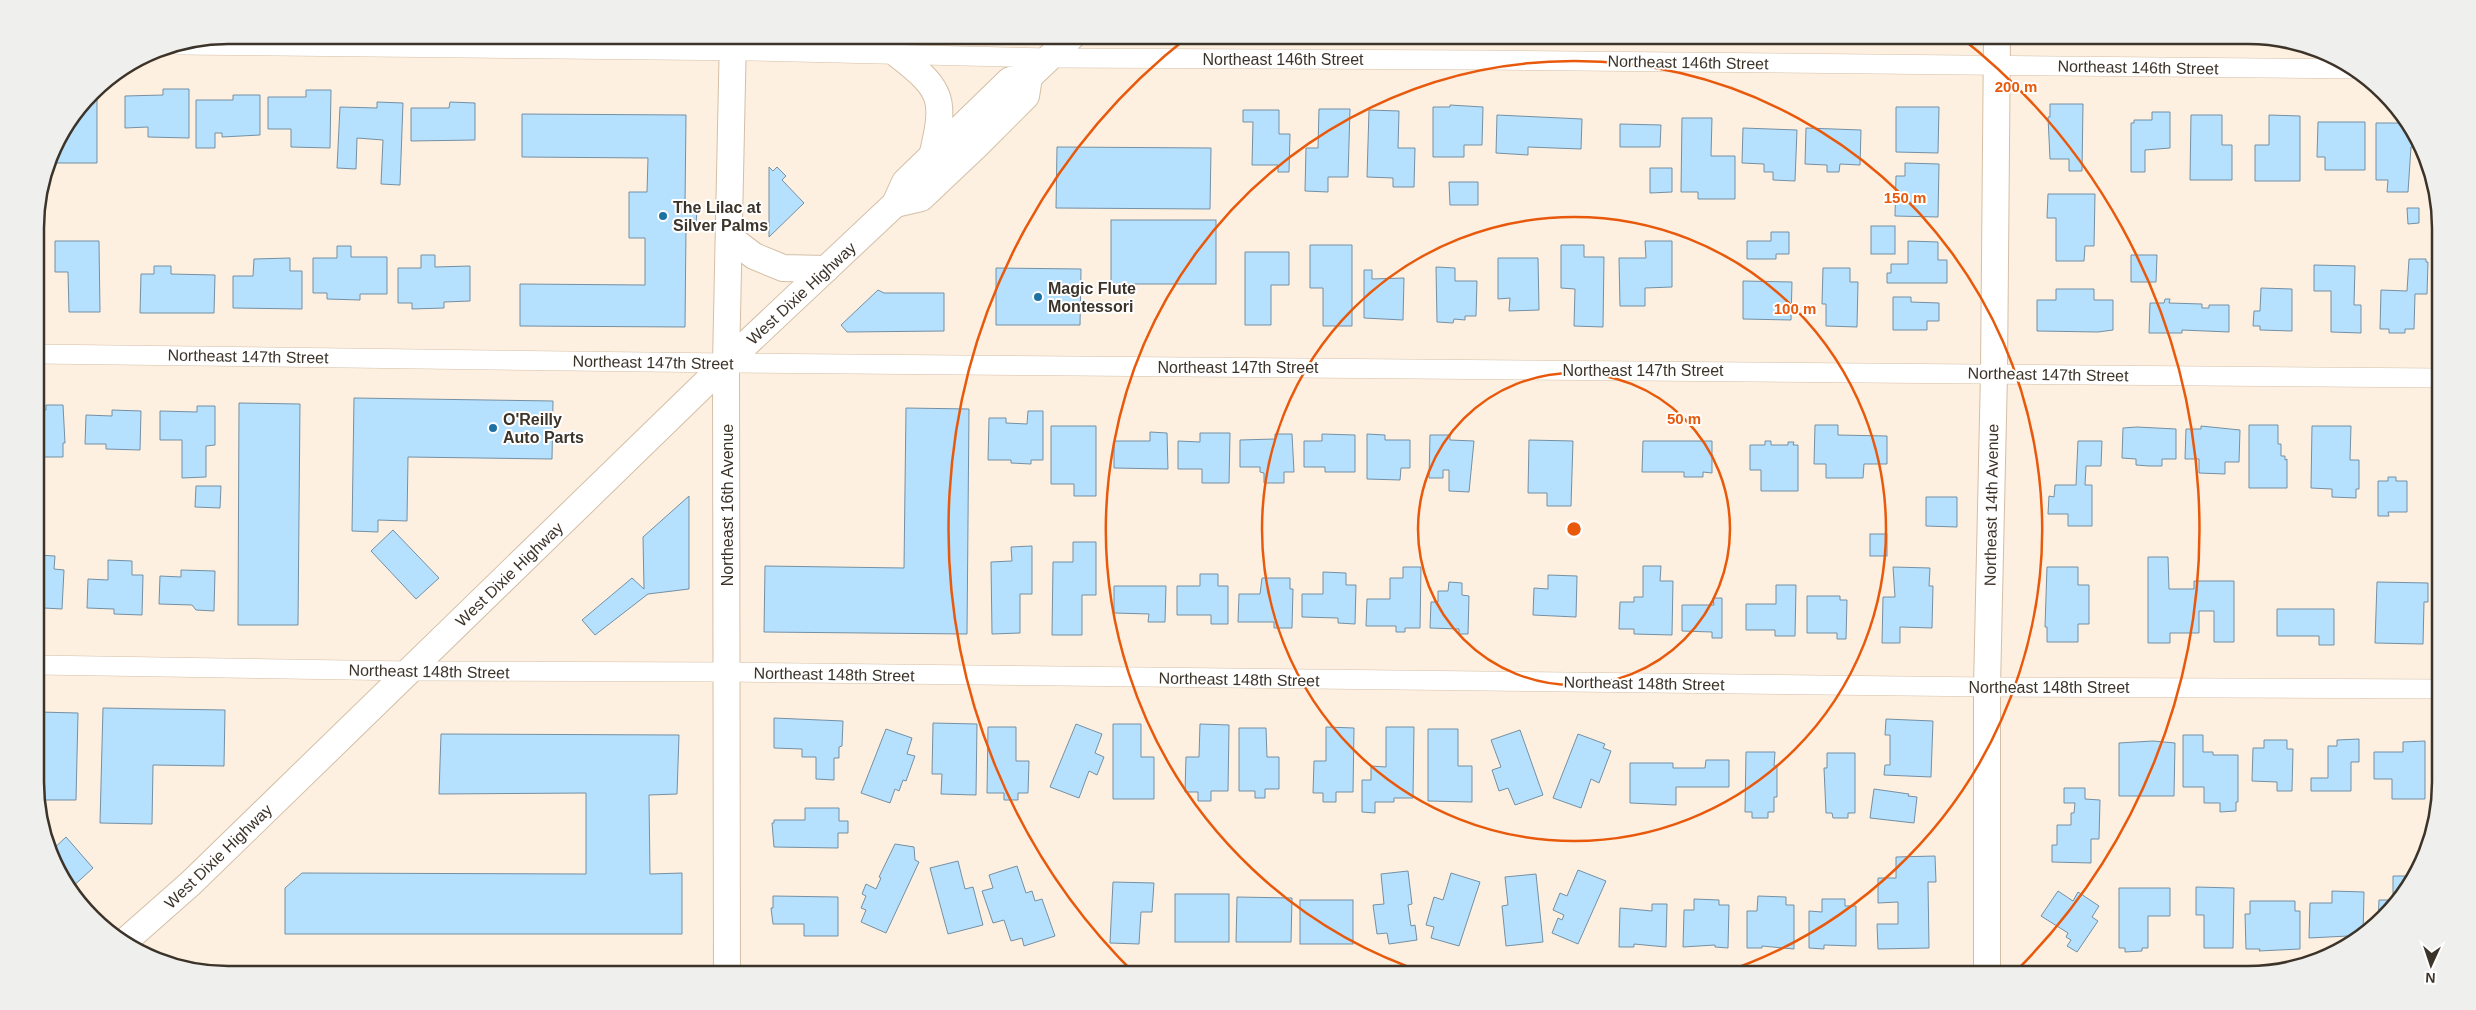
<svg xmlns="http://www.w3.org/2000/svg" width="2476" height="1010" viewBox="0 0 2476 1010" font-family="Helvetica,sans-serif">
<rect width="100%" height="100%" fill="#fdf0e0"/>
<g fill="#b5e0fe" stroke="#7590a3">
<path d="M163,89H189V138L148,137V127L125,128V96L163,95Z"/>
<path d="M306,90H331L330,148L291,147V129H268V97H306Z"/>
<path d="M93,93H97V163H55V143L60,136H68V125Z"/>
<path d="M233,95H260V135L222,137V133H215V148H196V100H233Z"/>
<path d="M377,102L403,103L400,185L381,184L383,140L357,138L356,169L337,168L340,107L377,108Z"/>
<path d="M450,102L475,103V140L411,141V108H449Z"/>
<path d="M2050,104H2083L2082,171H2069V159H2050L2048,117H2050Z"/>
<path d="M1450,105L1483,107L1482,145H1464V157H1433V107H1450Z"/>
<path d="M1896,107H1939L1938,153L1896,152Z"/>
<path d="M1319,109H1350L1348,177H1328V192L1305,191L1306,148H1318Z"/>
<path d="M1243,110H1279V134H1290L1289,172H1278V165H1252L1253,122H1243Z"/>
<path d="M1369,110L1399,111L1398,148H1415L1414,187H1393V178L1367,177Z"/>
<path d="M2152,112H2170V148L2145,150V172H2131V123H2134V120H2152Z"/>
<path d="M522,114L686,115L685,204L697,205L696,228H686L685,327L520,326V284L645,285V238H629V192H647L648,158L522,157Z"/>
<path d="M1497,115L1582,119L1581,149L1528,147V155L1496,153Z"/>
<path d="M2191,115H2222V145H2232V180H2190Z"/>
<path d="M2269,115L2300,116V181H2255V145H2269Z"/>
<path d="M1682,118H1712L1711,156H1735V199H1698V192H1681Z"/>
<path d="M2318,122H2365V170H2325V157H2317Z"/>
<path d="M2376,123H2408L2421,143L2422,147H2411L2408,192H2387L2388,180H2376Z"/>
<path d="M1620,124L1661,125L1660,147H1620Z"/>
<path d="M1743,128L1797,130L1795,181L1773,180V172H1764V164L1742,163Z"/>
<path d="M1806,128L1861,130L1860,165L1840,164L1839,172H1827V165L1805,164Z"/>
<path d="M1057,147L1211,148L1210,209L1056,208Z"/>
<path d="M1905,163L1939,164L1938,217L1895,216L1896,176H1905Z"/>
<path d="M769,167L773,171L777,167L786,176L782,180L804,203L769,237Z"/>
<path d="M1650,168H1672V192L1650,193Z"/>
<path d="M1449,182H1478V205H1450Z"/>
<path d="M2048,194H2095L2094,246H2085L2084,261H2056V218H2047Z"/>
<path d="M2407,208H2419V223L2408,224Z"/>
<rect x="1111" y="220" width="105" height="64"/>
<rect x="1871" y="226" width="24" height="28"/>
<path d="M1771,232H1789V254H1776V259H1747V241H1771Z"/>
<path d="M55,241H99L100,312H69L68,272H55Z"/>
<path d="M1645,241H1672V287L1645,288V306H1620L1619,258H1646Z"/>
<path d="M1908,241L1938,242V260H1947V283H1887V273H1891V264H1908Z"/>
<path d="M1310,245H1352V326H1323V288H1310Z"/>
<path d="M1561,245H1584V257H1604L1603,327L1574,326L1575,289L1561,288Z"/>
<path d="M337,246H351V257H387V294H360V300L327,299V293H313V258H337Z"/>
<path d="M1245,252H1289V285H1271V325H1245Z"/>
<path d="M421,255H435V267L470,266V301L444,302V308L412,309V303H398V268H421Z"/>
<path d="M2131,255H2157L2156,282H2131Z"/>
<path d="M290,258V271H302V309L233,308V276H253L254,259Z"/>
<path d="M1498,258H1538L1539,310L1509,311L1510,298L1498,299Z"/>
<path d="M2409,259H2426V262H2428L2427,294H2415L2414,329H2405V333H2389V329H2380L2381,290L2407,291Z"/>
<path d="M2314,265L2355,266L2354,305H2361V333L2331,332V291H2314Z"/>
<path d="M154,266H171V274L215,275L214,313H140L141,274H154Z"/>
<path d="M1436,267L1455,268V281H1477L1476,316H1465V320L1454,319L1453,323L1437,322Z"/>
<path d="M996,268L1081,269L1080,325H996Z"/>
<path d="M1823,268H1850V282H1858L1857,327L1826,326V304H1822Z"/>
<path d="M1364,270H1372V279L1404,278L1403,320L1364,318Z"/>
<path d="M1743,281L1792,282L1791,320L1743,319Z"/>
<path d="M2261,288L2292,289V331L2260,330V326H2253L2254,311H2260Z"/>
<path d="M2056,289H2094V300H2113V330L2098,332L2037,331V300H2056Z"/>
<path d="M878,290L884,293H944V331L847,332L841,325Z"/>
<path d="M1893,297H1911V302L1939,303V321H1927V330H1893Z"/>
<path d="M2165,299H2170L2169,303L2202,304V308H2209V305H2229V332L2182,330V333H2149L2150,303H2164Z"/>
<path d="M2439,302H2440V335H2438Z"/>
<path d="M354,398L553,401L552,459L408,457L407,521L378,520V532L352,531Z"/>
<path d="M239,403L300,404L298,625H238Z"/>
<path d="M46,405H63L65,443H63V457H37L36,410H46Z"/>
<path d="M197,406H215V445L206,446V477L182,478V440H160V411L197,412Z"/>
<path d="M906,408L969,409L967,634L764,632L765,566L904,568Z"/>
<path d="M112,410L141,411L140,450L106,449V444H85L86,415L112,416Z"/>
<path d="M1028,411H1043V460H1031V464L1011,463V460H988L989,418H1006V423L1027,424Z"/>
<path d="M1815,425H1838V435L1887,436V464H1864L1863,478H1826V464H1814Z"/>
<path d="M2249,425H2278V444H2281V456H2285V460L2287,459V488H2249Z"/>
<path d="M1051,426H1096V496H1074V484H1051Z"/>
<path d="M2201,426L2240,430L2239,462H2225V474L2199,473V459H2185L2186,429H2201Z"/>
<path d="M2312,426H2351L2350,460H2359V489H2356V498L2332,497V489L2311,488Z"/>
<path d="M2137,427L2176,429V459H2162V466H2149L2136,465V459L2122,458L2123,428Z"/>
<path d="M1150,432L1167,433L1168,469L1114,468V441H1150Z"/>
<path d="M1200,433H1230L1229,483H1202V469H1178V441L1200,442Z"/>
<path d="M1275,434H1292L1294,472H1284V483H1264V473L1260,472V467H1240V440L1275,439Z"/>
<path d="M1322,434L1355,435V472H1325V467H1304V441H1322Z"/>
<path d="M1367,434L1385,435V440H1410V468H1401L1400,480L1367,479Z"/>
<path d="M1430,435H1450V440L1474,441L1469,492L1449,491V470H1443V478H1429Z"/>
<path d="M1529,440L1573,441L1571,506H1547V493H1528Z"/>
<path d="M1643,441H1712V473L1703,472V477H1684V472H1642Z"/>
<path d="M1765,441H1771V445H1788V442H1794L1793,445H1798V491H1761V470H1750V445H1765Z"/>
<path d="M2078,441H2102L2101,466H2086L2085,485H2092V526H2068V514H2048L2049,496L2054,497L2055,485H2076Z"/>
<path d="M2388,477H2396V481H2407V512H2388L2389,516H2378V481H2388Z"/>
<path d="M196,486H221L220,508L195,507Z"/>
<path d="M689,496V589L648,594L595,635L582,620L632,578L644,589L643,537Z"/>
<path d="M1926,497H1957V527L1926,526Z"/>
<path d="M393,530L439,578L416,599L371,551Z"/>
<rect x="1870" y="534" width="17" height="22"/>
<path d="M1073,542H1096V595H1082V635H1052L1053,562H1073Z"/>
<path d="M1032,546V594H1020V633L992,634L991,562L1012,561L1011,547Z"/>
<path d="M37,555L55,556L54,569L64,570L62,609L44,608V603H38Z"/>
<path d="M2148,557H2168L2169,589H2194V581H2234V642H2214V611H2199V633H2170V643H2148Z"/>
<path d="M108,560L132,561V575H143L142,615L114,614V609L87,608L88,579L108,580Z"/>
<path d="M1643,566H1661L1660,581H1673L1672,635L1634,634V629H1619L1620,602H1634V597H1643Z"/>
<path d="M1403,567H1421L1420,628H1405V632H1396V626H1366L1367,599H1390V578H1403Z"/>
<path d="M1893,567L1930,568L1929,586H1933L1932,628L1900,627V643H1882L1883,597H1895Z"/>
<path d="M2047,567H2078V585H2089V624H2078V642H2047V627H2045Z"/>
<path d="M181,570L215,571L214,611L196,610L192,605L159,604L160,576L181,577Z"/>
<path d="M1323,572L1346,573V585H1356L1355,624L1338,623V618L1302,617V594H1323Z"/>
<path d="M1200,574H1218V586H1228V624H1211V615H1177V586H1200Z"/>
<path d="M1548,575L1577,576L1576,617L1533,615L1534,588L1548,589Z"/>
<path d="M1262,578H1290V589H1293L1292,628H1274V622H1238L1239,594H1260Z"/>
<path d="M1449,582L1462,583V595L1469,596L1468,634H1459V629L1430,628L1431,602H1438V591H1448Z"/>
<path d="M2377,582L2428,583V602H2424L2423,644L2375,643Z"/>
<path d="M1776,585H1796L1795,636H1775V630H1746V604H1776Z"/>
<path d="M1114,586H1166L1165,622H1148L1149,614L1114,613Z"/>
<path d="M1807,596H1840V600H1847L1846,639H1837V633H1807Z"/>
<path d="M1713,598H1722V638H1712V632L1682,631V605H1714Z"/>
<path d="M2277,609H2334V645H2319V636H2277Z"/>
<path d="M103,708L225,710L224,766L153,765L152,824L100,823Z"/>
<path d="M39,712L78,713L76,800H39Z"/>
<path d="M774,718L843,721L842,746L839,747V758H834V780L816,779V757H802V749L774,748Z"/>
<path d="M1886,719L1933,721L1931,777L1884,775L1885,765H1890V735H1885Z"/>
<path d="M933,723L977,724L976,795L941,794L942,774H932Z"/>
<path d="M1076,724L1102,734L1095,753L1104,757L1097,775L1089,771L1079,798L1050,787Z"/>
<path d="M1113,724H1141V757H1154V799H1113Z"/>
<path d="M1200,724L1229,725L1228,791H1211V801H1198V792H1185L1186,757H1199Z"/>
<path d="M988,727H1016V761H1029L1028,793H1018V800H1004V793H987Z"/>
<path d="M1326,727L1354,728L1353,792H1336V802H1323V793H1313L1314,761H1326Z"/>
<path d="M1386,727H1414L1413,798H1394V802H1375V813L1362,812V780H1371V766L1386,767Z"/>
<path d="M1239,728H1266L1267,757H1279V789H1265V798H1255V791H1239Z"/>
<path d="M886,729L912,738L907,754L915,756L906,781L903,780L899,791L895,789L890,803L861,793Z"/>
<path d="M1428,729H1458V766H1472V802L1428,801Z"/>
<path d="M1520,730L1543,795L1515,805L1508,788L1499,791L1492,770L1501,767L1491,740Z"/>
<path d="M441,734L679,735L677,794L649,795L650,874L682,873V934H285V888L302,873L586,874V793L439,794Z"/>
<path d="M1578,734L1605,744L1603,748L1611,751L1599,783L1591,779L1581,808L1553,798Z"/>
<path d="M2183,735H2203V752H2213V755H2238V802H2236V811L2220,812V803H2204V787H2183Z"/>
<path d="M2359,739V762H2351V791H2311V778H2328V746H2337V740Z"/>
<path d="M2264,740H2287V749H2293L2292,791H2277V782L2252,781L2253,748H2264Z"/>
<path d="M2153,741L2175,743L2174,796H2119V743Z"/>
<path d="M2425,741V799H2392V779H2374V752H2403V742Z"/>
<path d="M2438,743H2441L2440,787H2437Z"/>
<path d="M1746,752H1775L1774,766H1777V797H1774V812H1768V818H1752V812H1745Z"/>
<path d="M1827,753H1855V813H1848V818H1833L1832,813H1826L1824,768H1827Z"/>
<path d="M1706,760H1729V787H1676V805L1630,803V763H1673V768H1705Z"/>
<path d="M2064,788H2085V799L2100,800L2099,839H2091V863L2052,862V845H2057V825H2071V813H2074L2075,803H2064Z"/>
<path d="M1874,789L1909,794L1908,796L1917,797L1914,823L1870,818Z"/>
<path d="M805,808H839V821H848V833H838V848L774,847L772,823H774V820H805Z"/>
<path d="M66,837L93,868L70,889L55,867L50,852Z"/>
<path d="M895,844L914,847L915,860L919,862L886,933L861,922L866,910L861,908L866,896L862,894L866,884L876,889L881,878L879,877Z"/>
<path d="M1935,856L1936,882H1928L1929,948L1878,949L1877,924H1898V902L1878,903V878H1896V857Z"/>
<path d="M958,861L965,889L973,887L983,925L948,934L930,868Z"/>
<path d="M1017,866L1026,893L1032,891L1035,901L1042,899L1055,936L1024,946L1022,938L1011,941L1004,920L993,923L982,891L993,888L989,875Z"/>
<path d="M1578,870L1606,881L1578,944L1552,933L1558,918L1562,920L1564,915L1553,910L1560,893L1567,896Z"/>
<path d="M1408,871L1412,904L1408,905L1411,926L1415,925L1417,940L1389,944L1387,933L1377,934L1373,905L1384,904L1381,874Z"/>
<path d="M1451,873L1480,882L1459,946L1431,938L1434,927L1426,925L1434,897L1443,900Z"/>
<path d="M1536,874L1543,942L1506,946L1502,906L1508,905L1505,877Z"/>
<path d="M2393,876H2413L2401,899L2378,922L2379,900H2393Z"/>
<path d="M1113,882L1154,883L1152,912H1141L1139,944L1110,943Z"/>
<path d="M2196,887L2234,888L2233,948H2204V915H2196Z"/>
<path d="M2119,888H2170V916H2148V948H2142V951L2125,952V948H2119Z"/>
<path d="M2058,891L2073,901L2078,892L2099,906L2092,917L2098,921L2077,952L2067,946L2071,940L2066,937L2068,933L2041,916Z"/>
<path d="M2332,891L2364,892L2363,936L2348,945V936L2309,938L2310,903H2332Z"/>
<rect x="1175" y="894" width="54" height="48"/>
<path d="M773,896L838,897V936H804V924H773L771,908H773Z"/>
<path d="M1758,896L1786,897V905H1794V949L1762,946V948H1747V911H1757Z"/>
<path d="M1237,897L1292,898L1291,942H1236Z"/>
<path d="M1694,899L1719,900V905H1729L1728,948L1715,947V945L1683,947L1684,910H1694Z"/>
<path d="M1822,899H1845V906H1856V946L1824,945V949L1809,948V911L1822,912Z"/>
<rect x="1300" y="900" width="53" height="44"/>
<path d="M2250,901H2295V911H2300V949L2259,951L2260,949H2246L2245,914H2250Z"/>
<path d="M1652,904H1667L1666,947L1634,944V947H1619L1620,908L1652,911Z"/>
</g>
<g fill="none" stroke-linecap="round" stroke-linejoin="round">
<defs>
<g id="street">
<path d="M179,45L751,51L1049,58L1483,60L2357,69"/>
<path d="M36,354L726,363L2440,378"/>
<path d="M38,665L410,671L728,672L1987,687L2441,689"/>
</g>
<g id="secondary">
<path d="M898,55C945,91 945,101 932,157"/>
<path d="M895,204L921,198L977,145L1026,96L1029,77L1073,35"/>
<path d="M729,237L754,256L783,268L826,269"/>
<path d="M123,943L191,883L726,363L895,204L905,182L1010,80L1029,77"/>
<path d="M727,975L726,363L733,35"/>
<path d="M1987,975V687L1994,373L1997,35"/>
</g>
</defs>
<use href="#street" stroke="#d4bfa6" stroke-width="20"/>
<use href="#secondary" stroke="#d4bfa6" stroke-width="28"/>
<use href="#street" stroke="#fff" stroke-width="19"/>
<use href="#secondary" stroke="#fff" stroke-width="26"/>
</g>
<g fill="none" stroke="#e8590c" stroke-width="2.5">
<circle cx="1574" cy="529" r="156"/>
<circle cx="1574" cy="529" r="312"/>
<path d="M1429 974A468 468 0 1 1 1719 974"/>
<path d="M1136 975A625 625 0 0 1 1189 36M1959 36A625 625 0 0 1 2016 971"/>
</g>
<g fill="#1e72a3" stroke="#fff" stroke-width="2">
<circle cx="663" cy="216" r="5"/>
<circle cx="1038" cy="297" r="5"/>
<circle cx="493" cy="428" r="5"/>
</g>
<g text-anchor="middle" stroke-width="4" stroke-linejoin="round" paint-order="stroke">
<g font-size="16" fill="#3c3329" stroke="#fff">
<text x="1283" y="65">Northeast 146th Street</text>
<text transform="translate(1688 62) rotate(1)" y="6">Northeast 146th Street</text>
<text transform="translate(2138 67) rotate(1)" y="6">Northeast 146th Street</text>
<text transform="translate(801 293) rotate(-43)" y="6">West Dixie Highway</text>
<text transform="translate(248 356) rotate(1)" y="6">Northeast 147th Street</text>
<text transform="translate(653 362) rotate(1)" y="6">Northeast 147th Street</text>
<text x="1238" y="373">Northeast 147th Street</text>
<text x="1643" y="376">Northeast 147th Street</text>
<text transform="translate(2048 374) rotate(1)" y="6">Northeast 147th Street</text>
<text transform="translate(727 505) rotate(-90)" y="6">Northeast 16th Avenue</text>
<text transform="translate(1991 505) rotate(-89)" y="6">Northeast 14th Avenue</text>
<text transform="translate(509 574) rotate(-44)" y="6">West Dixie Highway</text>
<text transform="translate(429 671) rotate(1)" y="6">Northeast 148th Street</text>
<text transform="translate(834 674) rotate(1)" y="6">Northeast 148th Street</text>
<text transform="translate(1239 679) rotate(1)" y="6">Northeast 148th Street</text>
<text transform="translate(1644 683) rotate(1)" y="6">Northeast 148th Street</text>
<text x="2049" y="693">Northeast 148th Street</text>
<text transform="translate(218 856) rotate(-44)" y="6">West Dixie Highway</text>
</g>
<g font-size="16" font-weight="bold" fill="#3c3329" stroke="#fff" text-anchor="start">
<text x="673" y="213">The Lilac at<tspan x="673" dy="18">Silver Palms</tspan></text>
<text x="1048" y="294">Magic Flute<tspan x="1048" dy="18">Montessori</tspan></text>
<text x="503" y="425">O'Reilly<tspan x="503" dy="18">Auto Parts</tspan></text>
</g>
</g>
<path d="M0 0H2476V1010H0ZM228 44H2248A184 184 0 0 1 2432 228V782A184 184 0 0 1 2248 966H228A184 184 0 0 1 44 782V228A184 184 0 0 1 228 44Z" fill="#efefee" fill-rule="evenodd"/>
<path fill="none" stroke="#3c3329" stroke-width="2.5" d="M228 44H2248A184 184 0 0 1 2432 228V782A184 184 0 0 1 2248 966H228A184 184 0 0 1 44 782V228A184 184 0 0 1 228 44Z"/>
<circle cx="1574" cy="529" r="8" fill="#e8590c" stroke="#fff" stroke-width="2.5"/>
<g font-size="15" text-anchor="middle" font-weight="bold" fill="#e8590c" stroke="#fff" stroke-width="4" stroke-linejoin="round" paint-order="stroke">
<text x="2016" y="92">200 m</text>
<text x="1905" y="203">150 m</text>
<text x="1795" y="314">100 m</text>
<text x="1684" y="424">50 m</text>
</g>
<g transform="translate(2431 965) rotate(183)" stroke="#ffffff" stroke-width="4" paint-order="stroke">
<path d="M0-4L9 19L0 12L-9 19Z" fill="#3c3329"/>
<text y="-8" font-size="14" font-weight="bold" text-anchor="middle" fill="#3c3329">N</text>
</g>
</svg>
